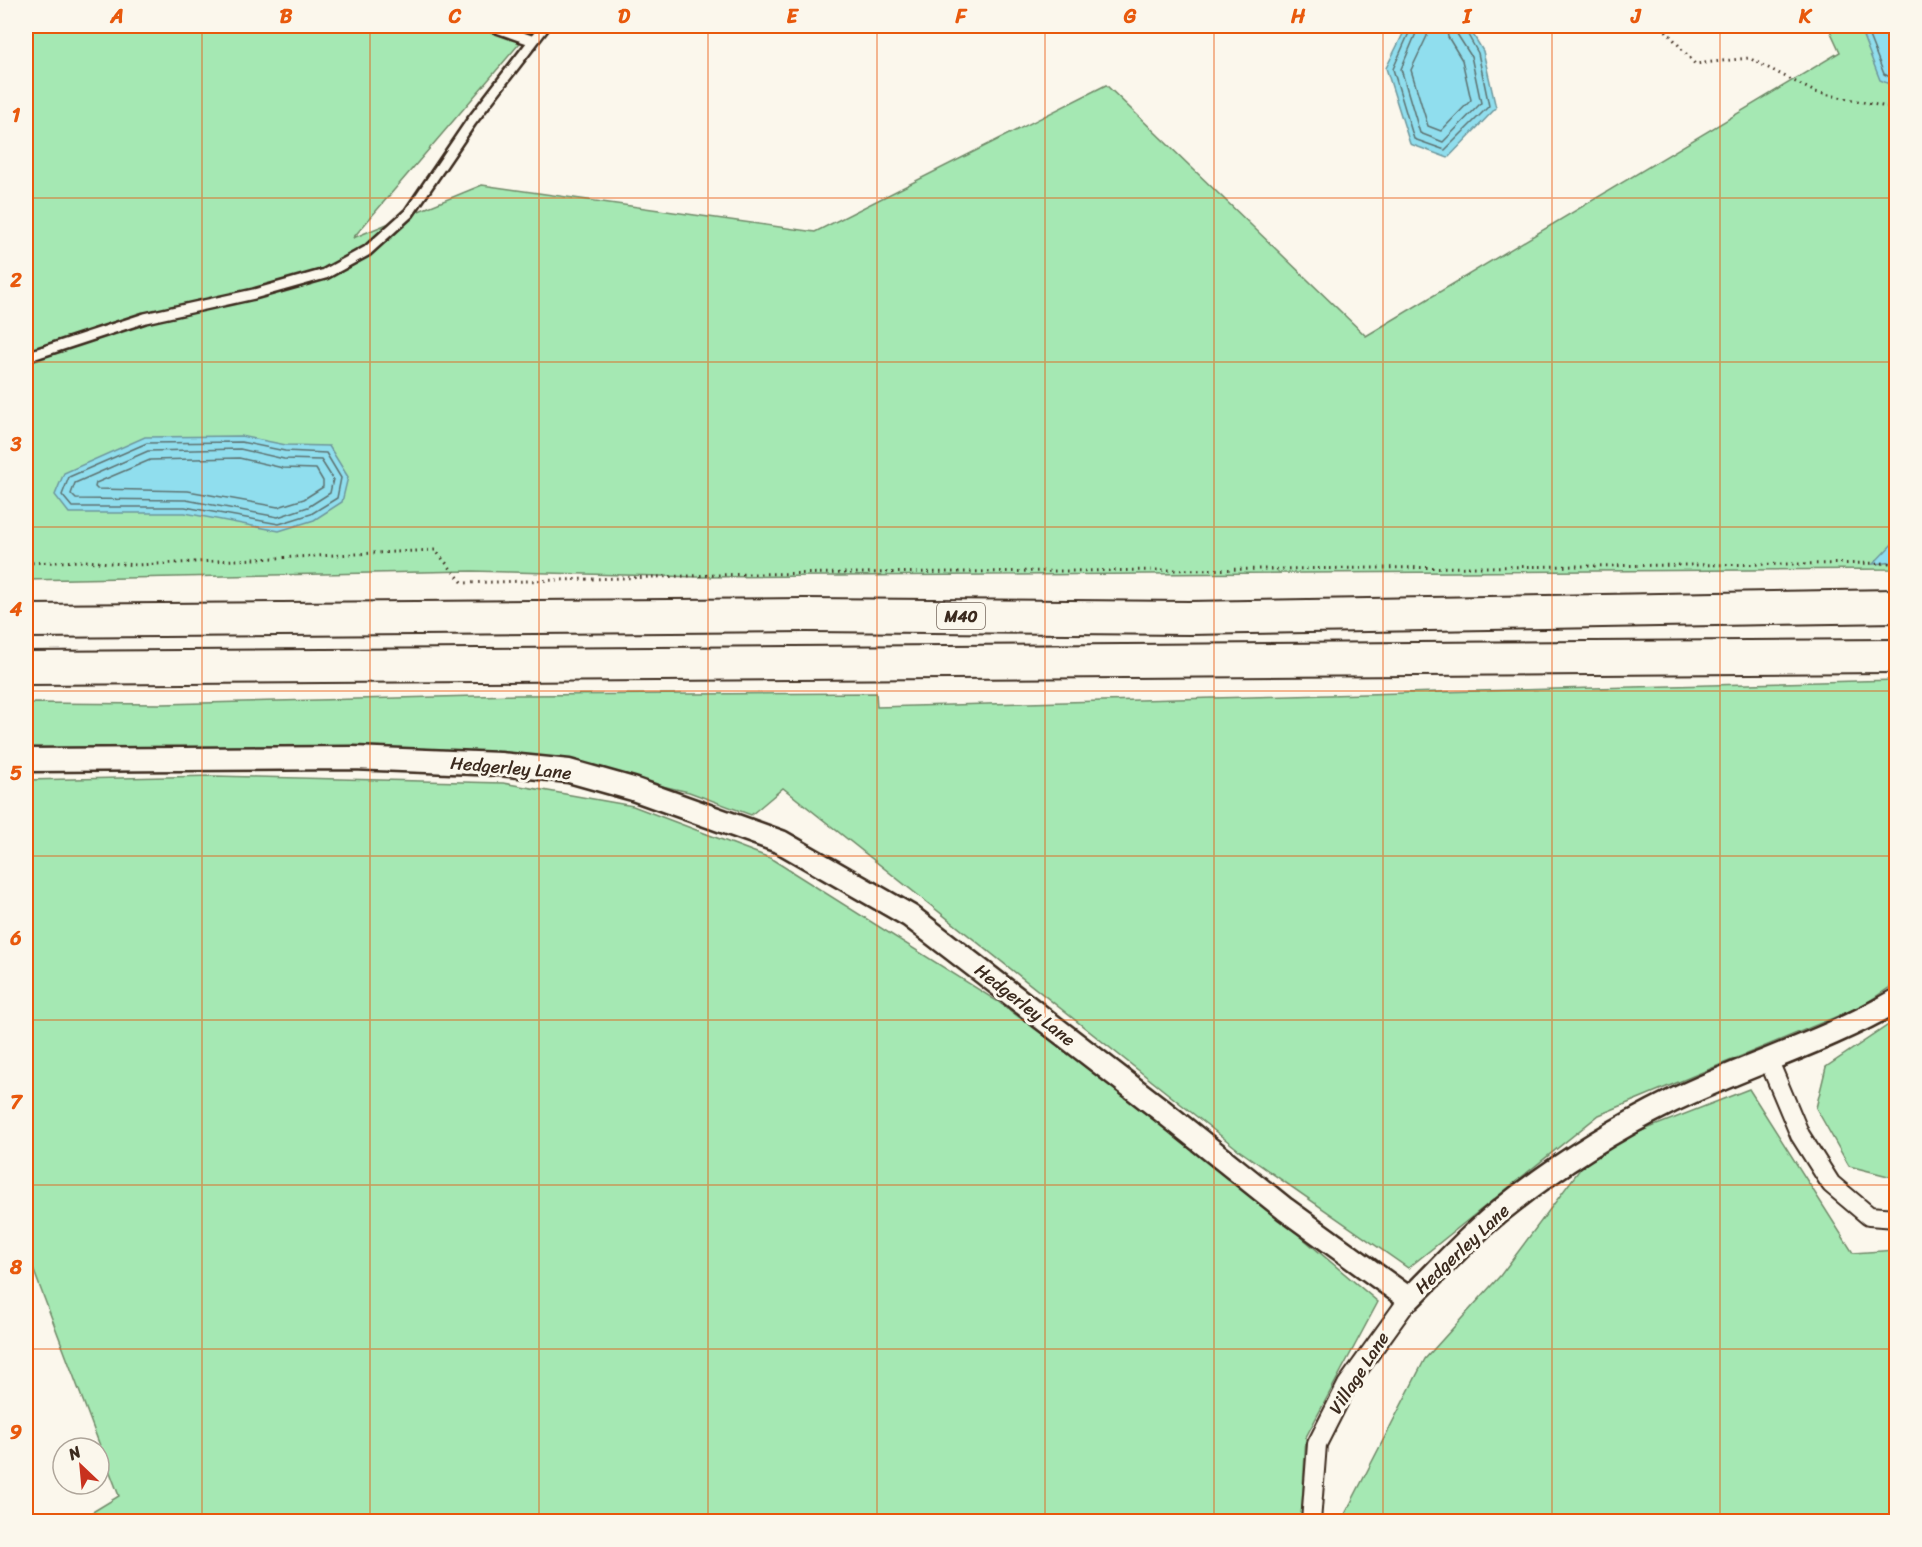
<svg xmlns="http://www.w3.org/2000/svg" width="1922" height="1547" viewBox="0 0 1922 1547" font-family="Sriracha,sans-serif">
<rect width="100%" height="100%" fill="#fbf7ec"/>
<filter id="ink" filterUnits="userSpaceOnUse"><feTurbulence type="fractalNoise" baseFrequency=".0167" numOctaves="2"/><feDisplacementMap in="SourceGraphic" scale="12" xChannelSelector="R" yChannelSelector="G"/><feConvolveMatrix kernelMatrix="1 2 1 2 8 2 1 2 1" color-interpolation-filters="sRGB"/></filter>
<g filter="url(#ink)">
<g fill="#a5e8b3" stroke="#708968" stroke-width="1.5">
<path d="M26,26H528L525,37L353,238L482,185L815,232L1106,85L1366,336L1840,52L1828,26H1896V569L698,577L472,571L26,580Z"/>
<path d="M1896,680V983L1862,1006L1599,1115L1408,1268L1240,1151L783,788L751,815L689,792L517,754L240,748L26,749V703L163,704L516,695L876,693L877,707Z"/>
<path d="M215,776L503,783L633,806L770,858L997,1001L1187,1140L1378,1302L1306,1437L1301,1521L68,1522L91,1513L119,1496L26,1250V780Z"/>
<path d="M1896,1020V1178L1849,1166L1816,1108L1826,1067Z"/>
<path d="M1749,1089L1853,1253L1896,1250V1521L1341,1522L1425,1359L1500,1276L1595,1149Z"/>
</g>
<g fill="#90deee" stroke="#6e969b" stroke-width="1.5">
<path d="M1407,26H1468L1483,51L1496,108L1448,158L1410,144L1386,68Z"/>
<path d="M1859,26H1896V87L1880,80Z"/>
<path d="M241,436L286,445L329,446L348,477L342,502L314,520L279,531L185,513H69L55,495L64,473L145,437Z"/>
<path d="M1896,540V562L1873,564Z"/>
</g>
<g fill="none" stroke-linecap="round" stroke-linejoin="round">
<g stroke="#5d7271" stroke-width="1.5">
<path d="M1412,26L1393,69L1414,139L1445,150L1489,106L1478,53L1463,26"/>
<path d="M1419,26L1401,69L1420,133L1443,142L1481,103L1471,56L1457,34L1455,26"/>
<path d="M1428,26L1427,36L1411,70L1428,126L1441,131L1471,100L1462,60L1448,37L1446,26"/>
<path d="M1865,26L1884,74L1896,80"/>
<path d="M241,442L285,451L326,453L341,478L337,498L311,514L279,524L185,507H72L62,495L69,477L147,443Z"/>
<path d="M240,449L284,459L321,460L333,479L330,493L308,507L278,517L186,500L76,499L71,494L75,483L148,451Z"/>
<path d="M239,458L283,468L316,469L323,481V487L304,499L278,507L188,491L97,489L95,487L96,483L150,460Z"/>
</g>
<defs>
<g id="service">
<path d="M491,26L531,40"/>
<path d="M26,357L145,318L254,294L325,274L367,251L409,213L471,122L545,26"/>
</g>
<g id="minor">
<path d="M1768,1059L1800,1135L1831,1184L1869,1216L1896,1218"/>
<path d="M1311,1522L1317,1444L1347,1385L1409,1299"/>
</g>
<path id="tertiary" d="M26,760L353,758L500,764L569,771L633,789L781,842L910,916L1160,1109L1285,1209L1409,1299C1439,1270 1467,1237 1500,1211C1553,1168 1611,1131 1672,1101C1746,1065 1826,1042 1896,1001"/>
<g id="motorway">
<path d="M26,621L806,615L1189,618L1896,606"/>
<path d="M26,668L1896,656"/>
</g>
</defs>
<use href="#service" stroke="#3b2a1e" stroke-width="14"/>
<use href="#minor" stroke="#3b2a1e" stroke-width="22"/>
<use href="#tertiary" stroke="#3b2a1e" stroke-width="27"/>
<use href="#motorway" stroke="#3b2a1e" stroke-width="36"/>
<g stroke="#3b2a1e" stroke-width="3" stroke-dasharray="1.5 4.5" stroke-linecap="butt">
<path d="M1662,26L1695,64L1749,58L1815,92L1896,109"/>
<path d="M26,563L85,561L136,565L435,550L463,583L750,574L1896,563"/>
</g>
<use href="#service" stroke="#fbf7ec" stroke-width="9"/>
<use href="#minor" stroke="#fbf7ec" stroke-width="18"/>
<use href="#tertiary" stroke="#fbf7ec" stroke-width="22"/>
<use href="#motorway" stroke="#fbf7ec" stroke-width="32"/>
</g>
</g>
<path fill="none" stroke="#e8590c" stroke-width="1.5" stroke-opacity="0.55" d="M202,26V1522M370,26V1522M539,26V1522M708,26V1522M877,26V1522M1045,26V1522M1214,26V1522M1383,26V1522M1552,26V1522M1720,26V1522M26,198H1896M26,362H1896M26,527H1896M26,691H1896M26,856H1896M26,1020H1896M26,1185H1896M26,1349H1896"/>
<g text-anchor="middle" stroke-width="6" stroke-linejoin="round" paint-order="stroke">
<rect fill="#fbf7ec" stroke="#75685c" stroke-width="1.5" x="937" y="603" width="48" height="26" rx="4.5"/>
<g font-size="16" font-weight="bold" fill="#3b2a1e">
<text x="961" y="622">M40</text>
</g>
<g font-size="18" fill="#3b2a1e" stroke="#fbf7ec">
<text transform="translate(511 768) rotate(5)" y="6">Hedgerley Lane</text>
<text transform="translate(1025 1005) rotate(38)" y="6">Hedgerley Lane</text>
<text transform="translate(1462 1249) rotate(-43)" y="6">Hedgerley Lane</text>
<text transform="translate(1359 1373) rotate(-57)" y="6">Village Lane</text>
</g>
</g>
<rect width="1922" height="1547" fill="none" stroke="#fbf7ec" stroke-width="66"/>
<g transform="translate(81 1466) rotate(334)"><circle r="28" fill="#fbf7ec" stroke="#aea59a" stroke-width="1.5"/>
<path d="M0-4.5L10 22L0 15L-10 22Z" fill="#c8321e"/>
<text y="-9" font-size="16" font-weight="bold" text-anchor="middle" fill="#3b2a1e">N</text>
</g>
<rect x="33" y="33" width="1856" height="1481" fill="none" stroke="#e8590c" stroke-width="2"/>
<g font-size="20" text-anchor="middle" font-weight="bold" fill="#e8590c">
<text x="117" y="23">A</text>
<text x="286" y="23">B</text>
<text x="455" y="23">C</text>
<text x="624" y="23">D</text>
<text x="792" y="23">E</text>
<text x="961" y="23">F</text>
<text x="1130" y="23">G</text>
<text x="1298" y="23">H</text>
<text x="1467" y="23">I</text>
<text x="1636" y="23">J</text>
<text x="1805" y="23">K</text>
<text x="16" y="122">1</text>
<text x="16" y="287">2</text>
<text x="16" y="451">3</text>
<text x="16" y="616">4</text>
<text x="16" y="780">5</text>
<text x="16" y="945">6</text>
<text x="16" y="1109">7</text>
<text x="16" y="1274">8</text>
<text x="16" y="1439">9</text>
</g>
</svg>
